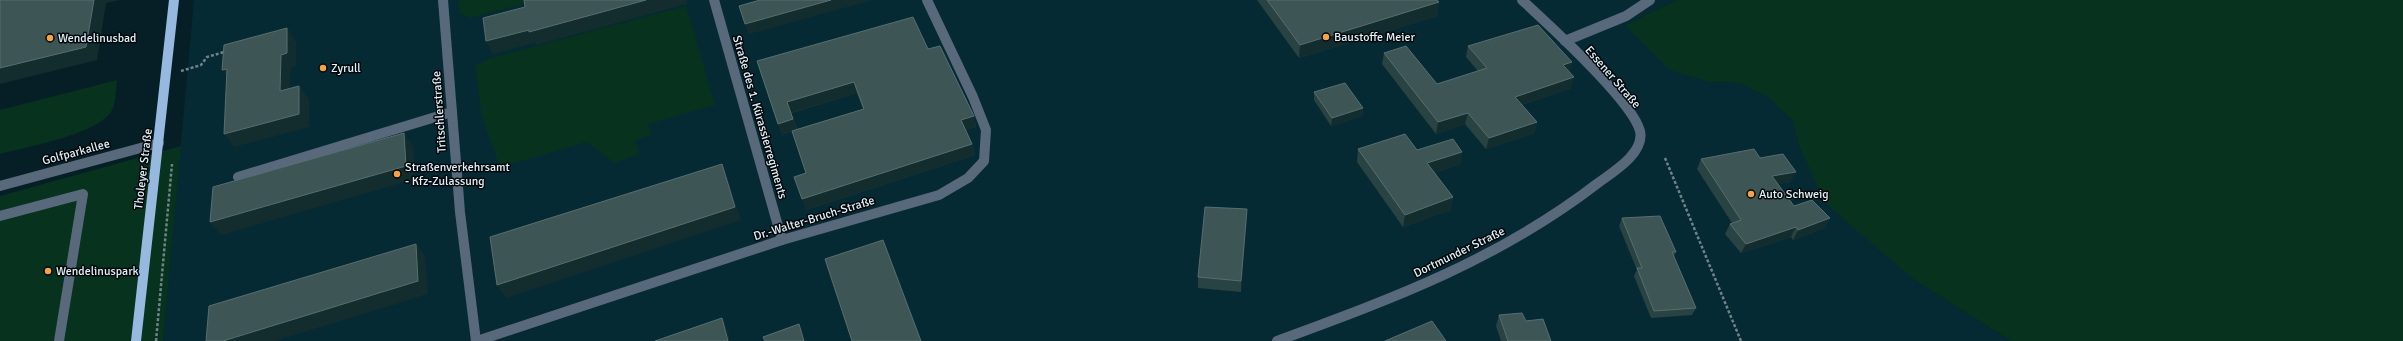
<svg xmlns="http://www.w3.org/2000/svg" width="2403" height="341" viewBox="0 0 2403 341" font-family="Signika,sans-serif">
<rect width="100%" height="100%" fill="#061f26"/>
<path fill="#062a34" d="M194,0H1677L1625,25L1709,82L1739,83L1769,98L1793,121L1799,145L1913,279L2011,341H163Z"/>
<g fill="#07321e">
<path d="M459,0H540L469,18L460,13Z"/>
<path d="M1677,0H2403V341H2011L1913,279L1824,202L1799,145L1793,121L1769,98L1739,83L1709,82L1670,70L1625,25Z"/>
<path d="M686,6L715,105L648,124L651,135L635,140L639,154L614,163L587,142L500,167L482,117L475,66L491,58Z"/>
<path d="M117,80C116,89 116,103 112,110C100,134 26,147 0,154V110Z"/>
<path d="M181,146L163,341H0V196Z"/>
</g>
<g fill="none" stroke-linecap="round" stroke-linejoin="round">
<g stroke="#708389" stroke-width="2.5" stroke-dasharray="3 2" stroke-linecap="butt">
<path d="M181,71L201,65L207,57L224,52"/>
<path d="M1665,158L1741,341"/>
<path d="M156,341L172,164"/>
</g>
<g stroke="#59697c" stroke-width="10">
<path d="M443,0L460,212L476,341"/>
<path d="M714,0L782,240"/>
<path d="M1565,41L1626,16L1650,0"/>
<path d="M238,177L452,112"/>
<path d="M0,186L159,143"/>
<path d="M0,216L83,194L59,341"/>
<path d="M477,341L782,240L939,195L968,178L984,161L986,130L973,97L927,0"/>
<path d="M1277,341C1394,298 1498,260 1598,183C1613,172 1645,153 1640,131C1632,100 1548,24 1522,0"/>
</g>
<path stroke="#97b9e0" stroke-width="10" d="M136,341L174,0"/>
</g>
<g fill="#294342" fill-rule="evenodd">
<path d="M1257,0H1437L1439,2L1437,16L1299,58Z"/>
<path d="M1468,46L1572,62L1569,72L1571,88L1522,105L1537,122L1534,133L1486,149L1465,124L1436,134L1382,64L1384,53L1437,84L1478,71L1466,57Z"/>
<path d="M928,49L974,116L976,127L966,130L972,144L975,155L806,210V173L792,131L782,135L757,61ZM857,93L863,109L797,129L791,113Z"/>
<path d="M1314,92L1363,108L1362,116L1331,126L1314,100Z"/>
<path d="M1358,149L1462,152L1460,164L1434,173L1453,197L1450,210L1403,227L1357,162Z"/>
<path d="M1760,158L1791,182L1778,184L1794,206L1825,228L1793,240L1791,237L1741,253L1725,234L1730,224L1732,223L1697,169L1701,159Z"/>
<path d="M1247,209L1241,292L1198,288V277Z"/>
<path d="M1622,218L1676,252L1674,256L1696,308L1692,315L1651,318L1634,276L1637,270L1619,226Z"/>
<path d="M1499,315L1526,321L1551,341H1501L1496,326Z"/>
</g>
<g fill="#132d2e">
<path d="M94,0H120L106,3L97,60L0,84V68Z"/>
<path d="M646,0H686L687,4L536,45L535,43L493,54L486,41L529,30Z"/>
<path d="M831,0H873L749,34L745,24Z"/>
<path d="M1439,2L1437,16L1299,58L1300,45Z"/>
<path d="M287,28L296,42V66L290,68V104L280,91L281,55Z"/>
<path d="M1572,62L1569,73L1563,65Z"/>
<path d="M227,69L233,83L222,70Z"/>
<path d="M1574,77L1571,88L1513,108L1515,97Z"/>
<path d="M854,82L857,93L790,113L787,102Z"/>
<path d="M299,86L309,99V127L234,147L224,134Z"/>
<path d="M1363,108L1362,116L1331,126L1332,118Z"/>
<path d="M1468,113L1465,124L1436,134L1438,122Z"/>
<path d="M974,116L976,127L963,131L961,120Z"/>
<path d="M793,119L797,130L782,135L778,124Z"/>
<path d="M1537,122L1534,133L1486,149L1489,138Z"/>
<path d="M404,133L413,146L415,179L221,235L210,222Z"/>
<path d="M972,144L975,155L806,210L802,199Z"/>
<path d="M1462,152L1460,164L1425,176L1427,163Z"/>
<path d="M722,164L727,177L741,220L506,298L497,285Z"/>
<path d="M1796,172L1791,182L1767,186L1772,176Z"/>
<path d="M1453,197L1450,210L1403,227L1405,215Z"/>
<path d="M1247,209V220L1241,292V281Z"/>
<path d="M1830,218L1825,228L1793,240L1798,230Z"/>
<path d="M1796,227L1791,237L1741,253L1746,244Z"/>
<path d="M416,244L425,256L428,294L275,341H223Z"/>
<path d="M722,318L728,331L730,341H728Z"/>
</g>
<g fill="#3d5655" stroke="#576e6e">
<path d="M0,0H94L86,47L0,68Z"/>
<path d="M524,0H646L529,32V30L486,41L483,18L525,7Z"/>
<path d="M760,0H831L745,24L739,6Z"/>
<path d="M1267,0H1437L1439,2L1300,45Z"/>
<path d="M913,17L928,49L940,46L974,116L961,120L972,144L802,199L794,177L806,173L792,131L864,109L854,82L787,102L793,119L778,124L757,61Z"/>
<path d="M1538,25L1572,62L1563,65L1574,77L1515,97L1537,122L1489,138L1468,113L1438,122L1384,53L1406,46L1437,84L1487,68L1468,46Z"/>
<path d="M287,28V53L281,55L280,91L299,86V114L224,134L227,69L222,70L224,45Z"/>
<path d="M1345,83L1363,108L1332,118L1314,92Z"/>
<path d="M404,133L406,166L210,222L213,187Z"/>
<path d="M1405,134L1417,150L1453,139L1462,152L1427,163L1453,197L1405,215L1358,149Z"/>
<path d="M1754,149L1760,158L1783,154L1796,172L1772,176L1794,206L1812,200L1830,218L1798,230L1796,227L1746,244L1730,224L1741,220L1701,159Z"/>
<path d="M722,164L735,207L497,285L490,237Z"/>
<path d="M1205,207L1247,209L1241,281L1198,277Z"/>
<path d="M1660,216L1676,252H1672L1696,308L1654,311L1637,268H1642L1622,218Z"/>
<path d="M883,240L921,341H852L825,259Z"/>
<path d="M416,244L418,281L223,341H206L209,306Z"/>
<path d="M1522,313L1526,321L1543,319L1551,341H1508L1499,315Z"/>
<path d="M722,318L728,341H655Z"/>
<path d="M1432,321L1446,341H1385Z"/>
<path d="M799,324L804,341H765L763,337Z"/>
</g>
<g fill="#f7a248" stroke="#02080b" stroke-width="1.5">
<circle cx="1326" cy="37" r="4"/>
<circle cx="50" cy="38" r="4"/>
<circle cx="323" cy="68" r="4"/>
<circle cx="397" cy="174" r="4"/>
<circle cx="1751" cy="194" r="4"/>
<circle cx="48" cy="271" r="4"/>
</g>
<g text-anchor="middle" stroke-width="3" stroke-linejoin="round" paint-order="stroke">
<g font-size="12" fill="#e2f0f5" stroke="#02080b" text-anchor="start">
<text x="1334" y="41">Baustoffe Meier</text>
<text x="58" y="42">Wendelinusbad</text>
<text x="331" y="72">Zyrull</text>
<text x="405" y="171">Straßenverkehrsamt<tspan x="405" dy="14">- Kfz-Zulassung</tspan></text>
<text x="1759" y="198">Auto Schweig</text>
<text x="56" y="275">Wendelinuspark</text>
</g>
<g font-size="12" fill="#e2f0f5" stroke="#02080b">
<text transform="translate(1613 77) rotate(49)" y="4">Essener Straße</text>
<text transform="translate(439 112) rotate(-94)" y="4">Tritschlerstraße</text>
<text transform="translate(760 117) rotate(74)" y="4">Straße des 1. Kürassierregiments</text>
<text transform="translate(76 152) rotate(-15)" y="4">Golfparkallee</text>
<text transform="translate(143 169) rotate(-83)" y="4">Tholeyer Straße</text>
<text transform="translate(814 218) rotate(-17)" y="4">Dr.-Walter-Bruch-Straße</text>
<text transform="translate(1459 252) rotate(-26)" y="4">Dortmunder Straße</text>
</g>
</g>
</svg>
